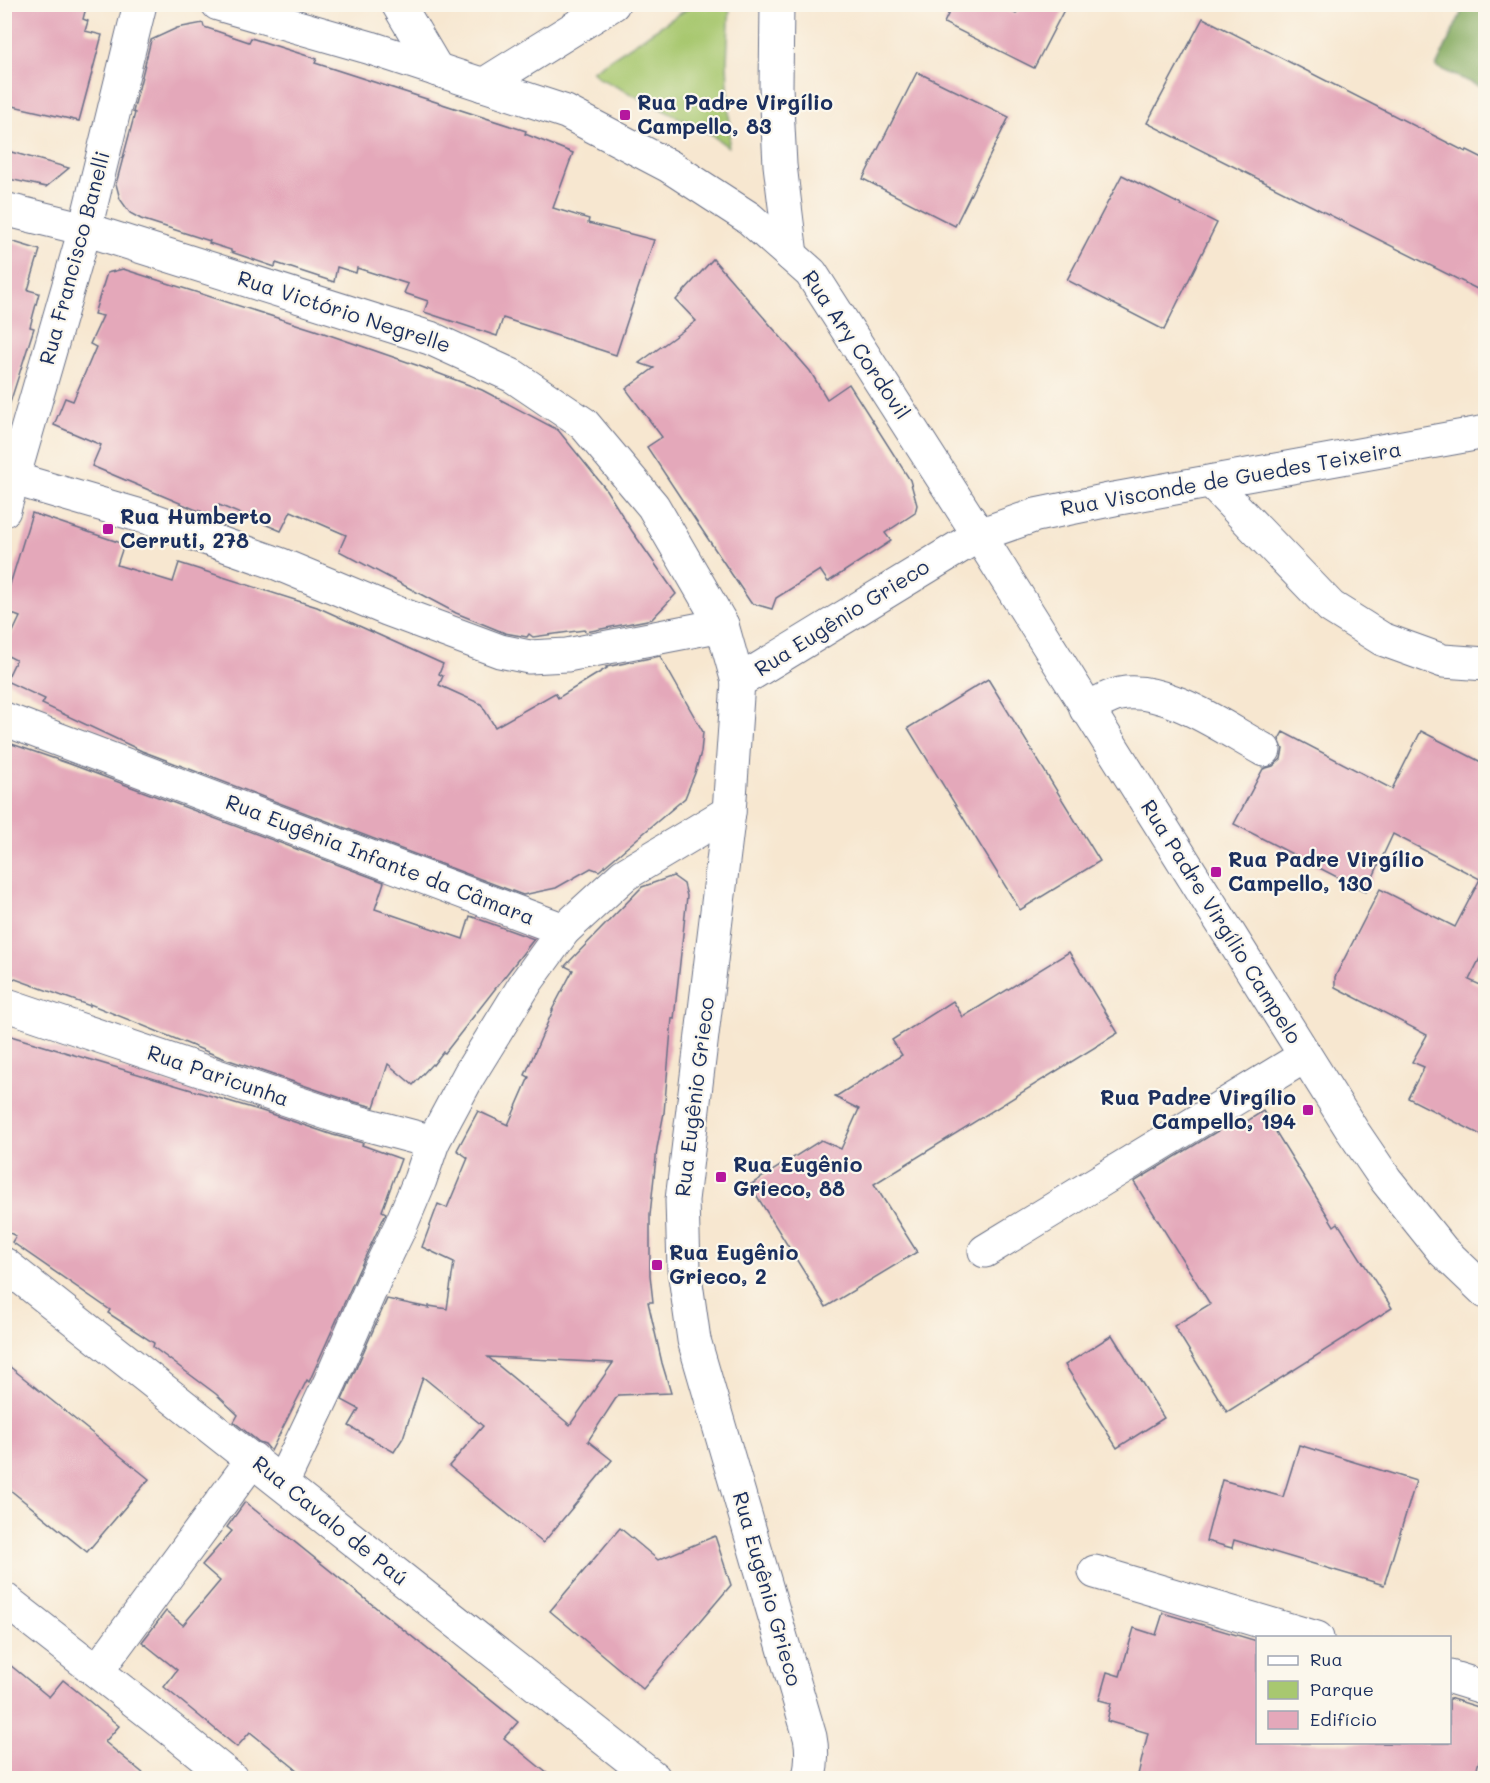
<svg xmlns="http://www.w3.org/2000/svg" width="1490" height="1783" viewBox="0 0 1490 1783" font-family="Mali,sans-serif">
<rect width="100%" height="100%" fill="#fbf7ec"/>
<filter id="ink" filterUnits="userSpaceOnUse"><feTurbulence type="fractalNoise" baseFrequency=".0167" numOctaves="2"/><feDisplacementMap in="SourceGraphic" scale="12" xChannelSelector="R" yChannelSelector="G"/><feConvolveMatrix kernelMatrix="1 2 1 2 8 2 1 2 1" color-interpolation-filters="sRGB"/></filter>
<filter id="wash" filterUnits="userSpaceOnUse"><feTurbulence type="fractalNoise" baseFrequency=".008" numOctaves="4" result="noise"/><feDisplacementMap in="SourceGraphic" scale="24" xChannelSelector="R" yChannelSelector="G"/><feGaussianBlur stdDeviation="1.35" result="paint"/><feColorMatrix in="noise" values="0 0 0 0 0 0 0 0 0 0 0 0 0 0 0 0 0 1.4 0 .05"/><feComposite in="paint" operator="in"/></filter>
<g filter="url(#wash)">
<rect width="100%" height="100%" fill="#f7e7d0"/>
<path fill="#a8c870" stroke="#627c67" stroke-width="1.5" d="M693,5H730L727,61L730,133L728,147L709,133L599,78L592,71Z"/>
<path fill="#86ac62" stroke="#506e60" stroke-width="1.5" d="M1465,5H1485V89L1436,67Z"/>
<g id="blocks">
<g fill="#e4a8ba" fill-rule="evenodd">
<path d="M4,4H87L83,19L88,21L85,31L102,35L79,121L4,104Z"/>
<path d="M953,4H997L1016,14L1021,4H1067L1034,68L944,23Z"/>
<path d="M1203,18L1466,152L1467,150L1485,159V293L1147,123Z"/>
<path d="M203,23L204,27L249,42L251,38L317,59L315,63L526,131L525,134L573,153L553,208L589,219L588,223L654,240L616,355L503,318L497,336L424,312L428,301L404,293L408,284L357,268L356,273L337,267L334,282L276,263L275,267L231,252V250L209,243L210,241L141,219L130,213L120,199L116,184L135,113L133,112L151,40L177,28Z"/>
<path d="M917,72L1009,117L955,226L863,179Z"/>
<path d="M4,150L69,168L46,187L4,178Z"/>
<path d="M1122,175L1217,223L1164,330L1067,280Z"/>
<path d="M4,239L40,250L28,290L39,293L30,327L34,328L10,403L4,402Z"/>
<path d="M713,259L810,371L827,399L849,384L910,480L917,505L915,513L885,533L891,541L828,582L820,570L776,598L772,609L751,603L692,515L647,447L662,437L626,389L654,368L639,363L696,321L676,300Z"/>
<path d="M123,269L315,330L419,366L482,390L558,430L605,488L632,531L676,594L652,619L586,632L584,630L533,637L529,634L527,637L505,633L456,613L339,551L346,535L291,511L281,531L219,505L214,516L194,509L92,466L101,445L54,425L65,398L73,401L96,347L90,344L103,316L94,314L107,273Z"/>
<path d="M32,513L124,544L117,565L173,582L179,563L317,607L443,664L439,674L443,676L439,685L481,704L495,727L555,693L558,698L607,668L606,667L660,656L703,732L701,752L695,773L685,798L599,871L591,868L556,888L523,895L142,751L42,704L45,699L6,681L16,660L4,654V651L20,617L4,611V604Z"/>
<path d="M988,679L1100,861L1020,910L908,728Z"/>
<path d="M1421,731L1485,764V948L1469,980L1485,987V1137L1408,1098L1424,1067L1412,1062L1427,1035L1335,987V977L1380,889L1455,927L1480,879L1393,834L1366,892L1234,824L1263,769L1273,766L1281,759L1283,749L1279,739L1283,732L1392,789Z"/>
<path d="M9,743L70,764L384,882L375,909L463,939L470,916L534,939L445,1053L443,1052L433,1065L432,1064L413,1085L388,1064L374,1107L344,1099L220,1057L90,1004V1006L4,975V761Z"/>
<path d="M673,876L684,884L687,896L674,1019L672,1018L664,1113L657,1148L650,1215V1275L653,1302H648L662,1363L671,1393L618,1395L588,1441L612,1460L543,1543L449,1466L483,1426L423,1377L403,1438L394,1452L349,1426L359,1409L342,1400L387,1299L429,1308V1306L447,1309L454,1262L422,1247L438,1204L447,1208L468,1158L457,1150L478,1111L508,1125L529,1077L525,1075L553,1010H552L573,970L565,966L642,887ZM488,1357L613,1363L570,1425Z"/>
<path d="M1069,952L1118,1033L874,1184L917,1252L826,1307L750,1185L821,1140L841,1149L859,1109L835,1097L902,1055L892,1040L953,1001L963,1017Z"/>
<path d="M4,1034L262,1111L333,1135L363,1143L362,1145L401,1159L382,1211L386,1213L384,1217L358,1272L309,1382L307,1380L271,1451L265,1444L259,1442L234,1422L238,1415L216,1394L153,1347L154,1343L108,1313L110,1310L12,1242L16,1236L4,1230Z"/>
<path d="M1263,1111L1334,1226L1338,1223L1392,1308L1227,1412L1174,1326L1210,1304L1134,1182L1234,1121L1238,1127Z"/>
<path d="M1112,1335L1164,1418L1117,1448L1065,1365Z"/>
<path d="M4,1362L149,1479L87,1552L4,1485Z"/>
<path d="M1299,1445L1416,1481L1384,1585L1234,1540L1232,1548L1206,1541L1222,1480L1283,1497Z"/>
<path d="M245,1502L518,1722L504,1738L554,1779H308L250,1732L237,1747L164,1687L177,1670L142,1642L166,1611L183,1625L220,1581L202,1565L232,1531L227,1527Z"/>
<path d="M620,1528L658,1560L715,1536L731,1585L643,1689L550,1611Z"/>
<path d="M1163,1613L1257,1641V1743H1449V1698L1485,1709V1740L1474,1779H1137L1148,1733L1107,1721L1111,1703L1099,1700L1107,1672L1120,1676L1134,1628L1156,1635Z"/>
<path d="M4,1660L49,1697L63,1680L83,1696L119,1726L105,1742L150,1779H4Z"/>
</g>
</g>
</g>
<g filter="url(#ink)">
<use href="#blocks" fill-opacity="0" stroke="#686f86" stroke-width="1.5"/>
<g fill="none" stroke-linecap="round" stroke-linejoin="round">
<defs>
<g id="minor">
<path d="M218,4L371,48L566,112L669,166L749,218L811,273L979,535L1352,1130L1386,1180L1443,1251L1486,1292"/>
<path d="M398,4L437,70"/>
<path d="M777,4L776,87L780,165L791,255"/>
<path d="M483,85L613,4"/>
<path d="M4,209L85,229L430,338L513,376L584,424L653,506L722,625L738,682"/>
<path d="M4,476L148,518L279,564L387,609L500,651L529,657L567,655L722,625"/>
<path d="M1211,482L1331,607L1382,639L1443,661L1486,664"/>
<path d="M4,510L85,229L140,4"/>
<path d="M1086,709C1097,704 1109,696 1120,694C1165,685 1225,729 1264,750"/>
<path d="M4,719L564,930"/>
<path d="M4,1004L339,1117L433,1142"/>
<path d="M985,1251L1305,1056"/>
<path d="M4,1264L654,1778"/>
<path d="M282,1483L331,1380L375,1279L401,1225L420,1180L433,1142L469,1075L527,981L564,930L624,875L729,812"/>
<path d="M1095,1572L1317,1638"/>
<path d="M4,1599L168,1727L231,1778"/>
<path d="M97,1671L253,1459"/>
<path d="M1450,1677L1486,1688"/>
<path d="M809,1778C812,1764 813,1752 810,1737L694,1340L684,1269L682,1200L729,812L738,682L979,535L1036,515L1114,499L1486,432"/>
</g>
</defs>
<use href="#minor" stroke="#686f86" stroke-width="35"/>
<use href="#minor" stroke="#fff" stroke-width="33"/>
</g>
</g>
<g fill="#b5179e" stroke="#fbf7ec" stroke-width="2">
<rect x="619" y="109" width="12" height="12" rx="3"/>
<rect x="102" y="523" width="12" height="12" rx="3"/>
<rect x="1210" y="866" width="12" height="12" rx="3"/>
<rect x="1302" y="1104" width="12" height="12" rx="3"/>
<rect x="715" y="1171" width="12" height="12" rx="3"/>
<rect x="651" y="1259" width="12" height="12" rx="3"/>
</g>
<g text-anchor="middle" stroke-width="4.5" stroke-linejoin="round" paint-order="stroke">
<g font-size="21" font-weight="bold" fill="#1b2f5e" stroke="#fbf7ec" text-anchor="start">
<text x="637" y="110">Rua Padre Virgílio<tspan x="637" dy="24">Campello, 83</tspan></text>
<text x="120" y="524">Rua Humberto<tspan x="120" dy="24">Cerruti, 278</tspan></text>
<text x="1228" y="867">Rua Padre Virgílio<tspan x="1228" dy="24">Campello, 130</tspan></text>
<text x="1296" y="1105" text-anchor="end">Rua Padre Virgílio<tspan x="1296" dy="24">Campello, 194</tspan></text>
<text x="733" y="1172">Rua Eugênio<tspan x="733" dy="24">Grieco, 88</tspan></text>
<text x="669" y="1260">Rua Eugênio<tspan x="669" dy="24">Grieco, 2</tspan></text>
</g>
<g font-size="21" fill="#1b2f5e" stroke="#fbf7ec">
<text transform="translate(75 258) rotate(-75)" y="7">Rua Francisco Banelli</text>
<text transform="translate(344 312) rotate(18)" y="7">Rua Victório Negrelle</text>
<text transform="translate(856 345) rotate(56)" y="7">Rua Ary Cordovil</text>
<text transform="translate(1231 479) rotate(-10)" y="7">Rua Visconde de Guedes Teixeira</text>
<text transform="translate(842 618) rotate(-32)" y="7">Rua Eugênio Grieco</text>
<text transform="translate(380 860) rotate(21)" y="7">Rua Eugênia Infante da Câmara</text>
<text transform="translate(1221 922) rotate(58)" y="7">Rua Padre Virgílio Campelo</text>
<text transform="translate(218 1076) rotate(19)" y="7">Rua Paricunha</text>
<text transform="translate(695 1097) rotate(-83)" y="7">Rua Eugênio Grieco</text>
<text transform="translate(330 1521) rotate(39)" y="7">Rua Cavalo de Paú</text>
<text transform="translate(767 1589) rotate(74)" y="7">Rua Eugênio Grieco</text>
</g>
</g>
<rect width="1490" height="1783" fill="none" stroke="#fbf7ec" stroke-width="24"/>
<rect x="1256" y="1636" width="195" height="108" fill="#fbf7ec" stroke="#a1a7b3" stroke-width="1.5"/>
<rect x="1268" y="1656" width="30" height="9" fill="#ffffff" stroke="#a1a7b3" stroke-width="1.5"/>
<text x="1310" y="1666" font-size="18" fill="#1b2f5e">Rua</text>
<rect x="1268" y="1681" width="30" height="18" fill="#a8c870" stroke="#a1a7b3" stroke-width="1.5"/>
<text x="1310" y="1696" font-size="18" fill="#1b2f5e">Parque</text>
<rect x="1268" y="1711" width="30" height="18" fill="#e4a8ba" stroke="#a1a7b3" stroke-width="1.5"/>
<text x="1310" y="1726" font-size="18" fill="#1b2f5e">Edifício</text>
</svg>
